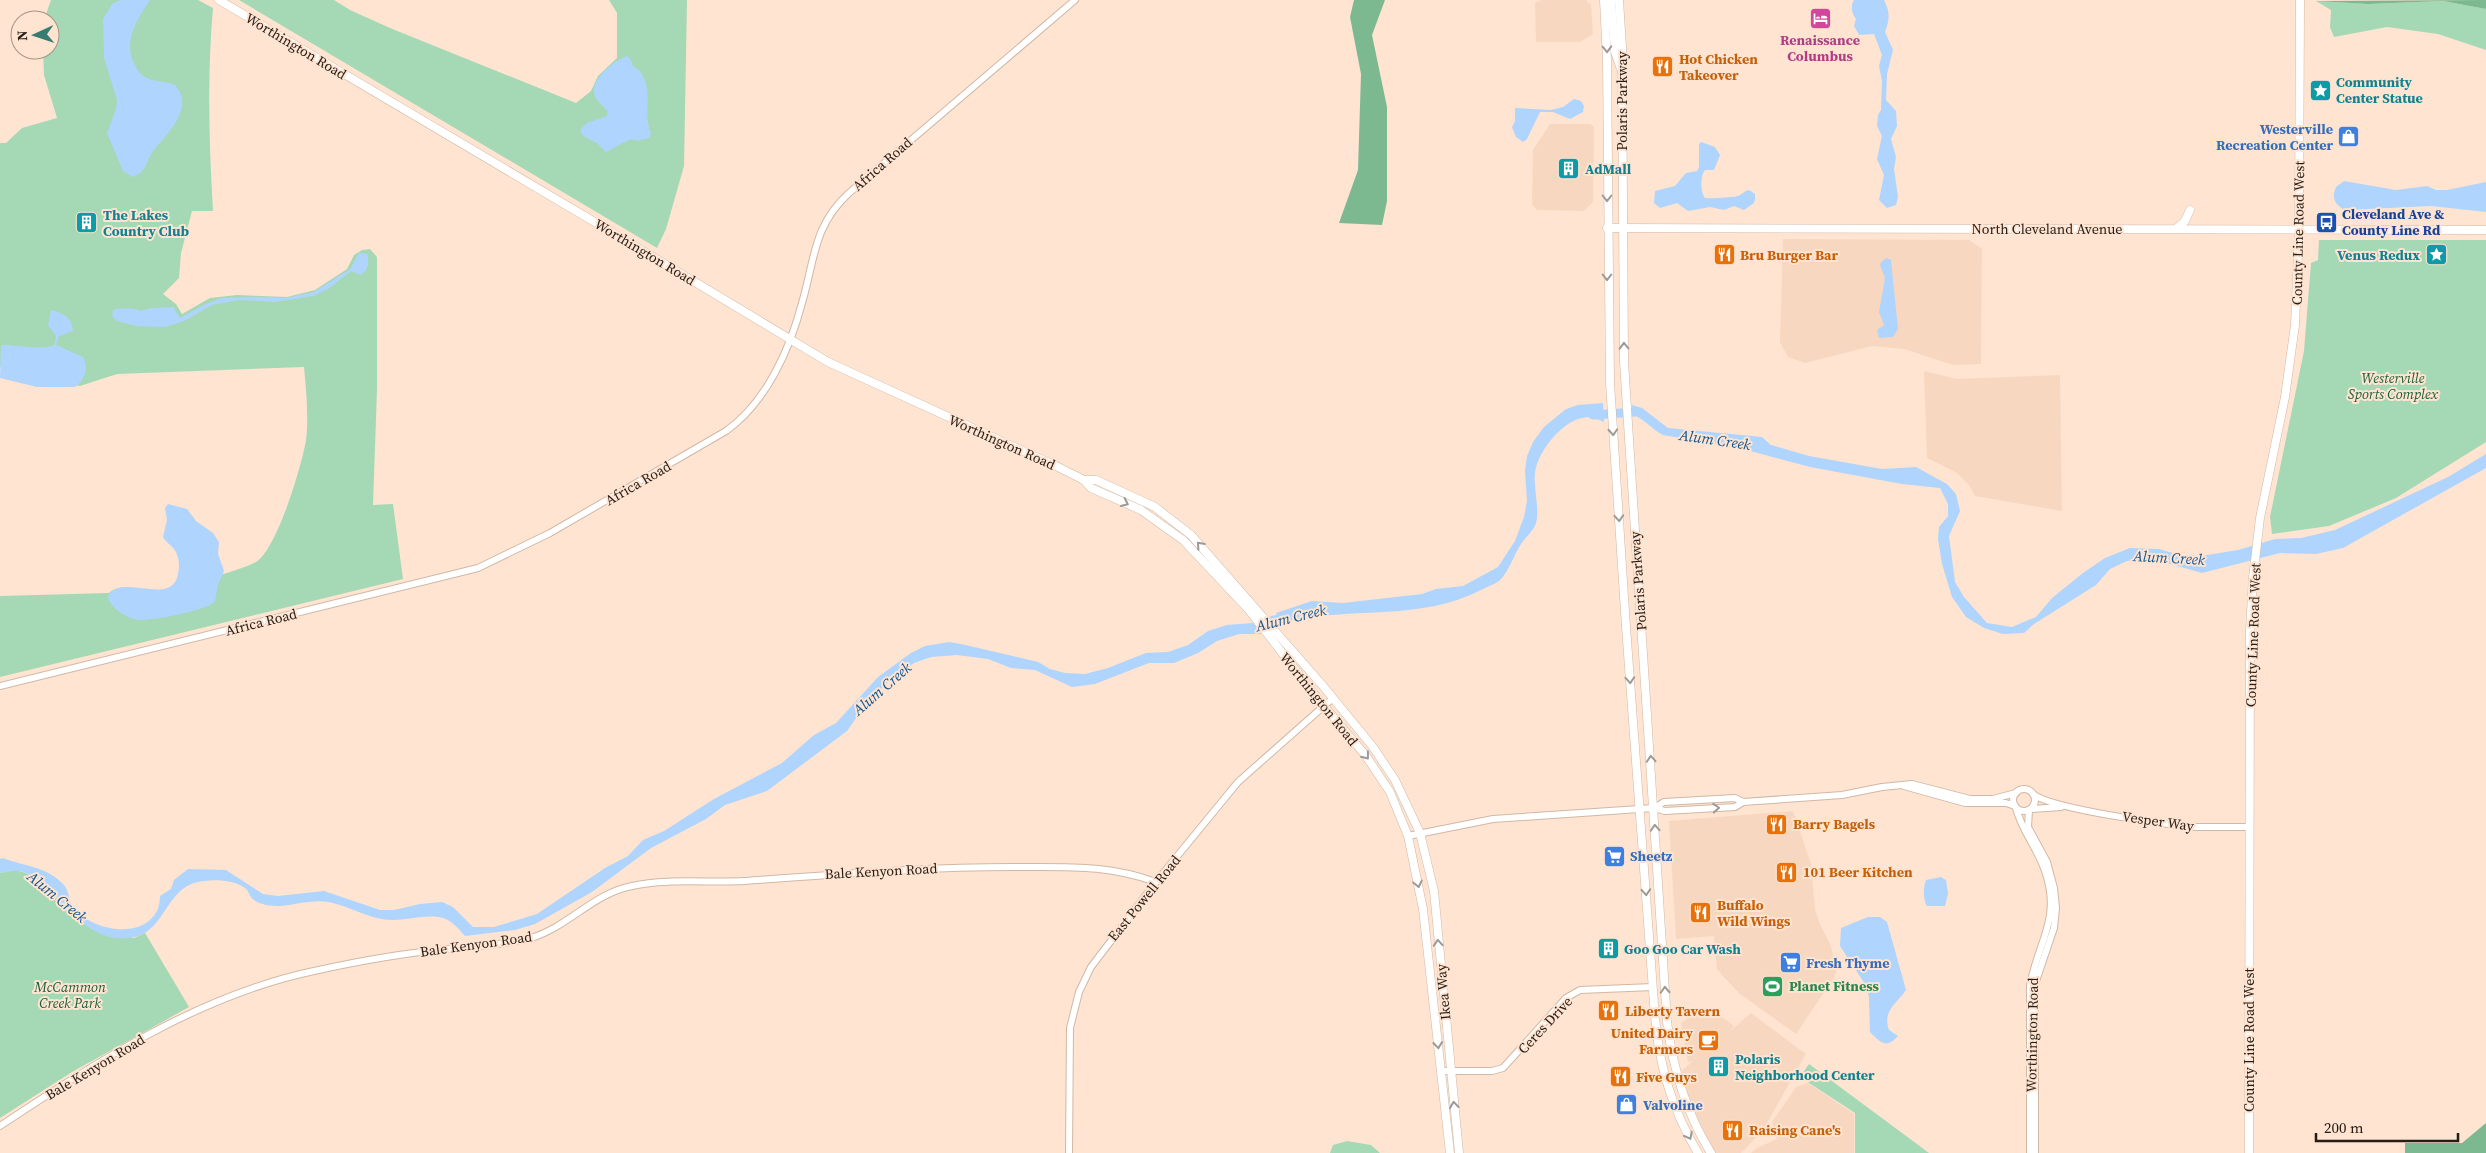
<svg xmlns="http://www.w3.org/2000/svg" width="2486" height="1153" viewBox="0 0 2486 1153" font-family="'Source Serif 4',serif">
<rect width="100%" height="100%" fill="#fee4d1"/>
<g fill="#f8d7c0">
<path d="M1542,0H1586L1591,5L1593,34L1580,42H1536L1535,3Z"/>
<path d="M1550,124H1590L1594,127L1593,202L1584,211L1537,210L1532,205L1533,150Z"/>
<path d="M1783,239L1969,240L1982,249L1981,364L1953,365L1904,349L1872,346L1805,363L1788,357L1780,342Z"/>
<path d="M1924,371L1957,379L2060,375L2062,511L1975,496L1969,485L1957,473L1927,458Z"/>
<path d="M1793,811L1811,864L1815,909L1820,924L1830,944L1837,968L1835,976L1796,1034L1740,994L1721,974L1717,969L1714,936L1676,939L1669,821Z"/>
<path d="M1702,1009L1717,1010L1718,1014L1734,1026L1730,1031L1751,1013L1806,1054L1763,1130L1741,1153H1711L1677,1075L1693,1061L1688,1062L1681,1023Z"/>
<path d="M1808,1083L1854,1114V1153H1751L1757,1148L1777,1139L1772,1122L1796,1087Z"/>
</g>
<g fill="#a5d8b5">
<path d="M51,0H198L213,8C207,76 209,143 213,211H192L181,253L179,278L163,294L176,304L182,314L210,298L237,295L287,297L315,290L347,269L354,255L362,250L370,249L377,257V389L373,505L393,504L403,579L0,677V596L109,593C122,581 144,592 160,590C180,587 239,571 256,562C277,549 302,465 306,440C309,419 306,388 304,367L117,374L80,386L0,367V143H6L22,128L57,118L44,75L43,50H50V20H44Z"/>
<path d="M239,0H334L350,10L390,28L576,103L591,91L598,76L617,58V13L609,0H687L684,166L666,229L657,248Z"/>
<path d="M2316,1L2368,4L2443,1L2486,9V50L2438,34L2387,27L2334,37L2330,27L2331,10Z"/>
<path d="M2319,240H2486V442L2396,498L2329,526L2272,534L2270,517L2304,351L2311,263L2318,260Z"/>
<path d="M15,870L26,873L41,883L84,924L134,938L145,933L189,1007L72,1072L0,1118V873Z"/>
<path d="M1809,1064L1929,1153H1855V1113L1800,1077Z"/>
<path d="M1347,1141L1371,1145L1380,1153H1330L1333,1145Z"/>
</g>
<g fill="#7cb991">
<path d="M1354,0H1385L1372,35L1387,107V201L1382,225L1339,223L1358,170L1361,74L1350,17Z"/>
<path d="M2486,0V9L2443,1L2368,4L2316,1Z"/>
<path d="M2486,1123V1153H2405V1143H2462Z"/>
</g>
<g fill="#afd4fd">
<path d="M121,0H150C138,19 124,38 133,61C136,67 139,74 145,77C153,82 166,81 175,85C196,107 167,134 154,150C146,160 148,171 133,177L123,171L107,133L116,109L117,100L104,58L103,19L113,3Z"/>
<path d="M1854,0H1884C1890,12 1890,19 1885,32L1893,50L1887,74L1886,100L1896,111L1897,126L1891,139L1896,157L1894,169L1898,197L1896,205L1887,208L1879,200L1884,175L1877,159L1882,136L1877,126L1878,115L1881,110L1882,81L1879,66L1882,55L1874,34L1859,35L1854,26L1856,19C1852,14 1850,6 1854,0Z"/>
<path d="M627,56C632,59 631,62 633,66C636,69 640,70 642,74C653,93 643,114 651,133L649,138L638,141L631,139L606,152L597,143L583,136L580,130L587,123L607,116L608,112C603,105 595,101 594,92C593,77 615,60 627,56Z"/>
<path d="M1574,99L1581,101L1584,106L1583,112L1570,119L1553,112H1540L1527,139L1523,142L1516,137L1512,127L1515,121V108L1551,110L1563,107Z"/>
<path d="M1701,142L1715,147L1720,155L1714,170H1705C1700,176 1700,192 1705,198C1707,199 1737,197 1738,196C1743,194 1744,191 1749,190L1755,194V199L1754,203L1744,210L1734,206L1724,210L1710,207L1688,211L1677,203L1660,208L1654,203L1655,191L1675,186L1686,173L1697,171L1699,167V144Z"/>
<path d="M2344,181L2396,190L2427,186L2436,190H2447L2486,182V212L2431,206L2345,210C2335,205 2331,198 2336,187Z"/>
<path d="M359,253L367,254C370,262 368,270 361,275L351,271L328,289L313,296L276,302L239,300L212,305L184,321L165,327L136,326L117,321L112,316L113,310C121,308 133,307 141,311L151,308L173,307L180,318L204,305L222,298L255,297L286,298L314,292L350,269Z"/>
<path d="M1887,258L1891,260L1898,329L1893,337L1879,338L1877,330L1884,325L1879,312L1885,278L1880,265L1882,261Z"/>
<path d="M51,310C63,313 72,317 73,331L59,336L56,345L83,357C89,368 85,380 75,387H37L0,378L1,345C16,344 43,351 54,345L56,336L48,325Z"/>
<path d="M1603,403L1604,422C1597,419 1590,416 1582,418C1561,422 1537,453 1535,473C1533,489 1541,512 1535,526C1531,533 1525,538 1521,544C1514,555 1510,568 1502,578C1498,583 1489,586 1483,589C1419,623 1348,605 1282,623L1276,613L1312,601L1343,603L1422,594L1436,589L1463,586L1498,567L1515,541L1524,517L1527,501L1525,471L1527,456L1533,442L1544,427L1566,409L1578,405Z"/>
<path d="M1632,405L1642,408L1668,428L1762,437L1771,445L1809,456L1882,469L1916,467L1947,484L1956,494L1960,511L1949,536L1955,582L1964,597L1987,623L2012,627L2036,617L2052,598L2083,573L2105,558L2130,548L2159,549L2180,555L2201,556L2238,550L2275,539L2301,538L2335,530L2448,477L2486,454V468L2343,548L2316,554L2280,553L2202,573L2153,559L2127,561L2110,569L2096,585L2034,624L2024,633L2003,634L1984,628L1966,617L1952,597L1942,564L1938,539L1939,527L1948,516V504L1940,488L1902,484L1810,467L1743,449L1663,435C1651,429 1645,419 1633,415Z"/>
<path d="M168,504L187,509L196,521L213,533L219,542L218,554L224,571L218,585L215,601C210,610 152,621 140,620C129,620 109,608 108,596C121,572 172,608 178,574C180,566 179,559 176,552C173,546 166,543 163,537L167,520L165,508Z"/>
<path d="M1253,623L1262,634H1239L1217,641L1198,653L1174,663H1149L1095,684L1072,687L1035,670L1011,668L988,659L957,655L931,657L914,663L894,677L868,701L847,731L767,791L725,805L706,819L651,848L592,892L535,924L515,930L465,936C458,928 450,918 438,917C424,915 408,920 393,920C369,920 351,906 328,902C313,899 295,905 279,906C272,906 260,905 254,900C250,898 249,891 245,888C233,879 211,879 198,882C164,889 165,936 128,938C78,942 62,888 26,873C17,869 9,871 0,873V859L3,858C23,866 45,866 62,883C70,890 68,900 73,907C90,930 141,941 157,911C159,907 160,900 160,896L171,889L174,880L188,869L226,870L263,894L278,896L324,891L380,910H394L420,904L442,902L453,907L473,927H494L537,914L605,868L628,856L643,840L664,831L714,799L782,763L814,735L836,723L878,677L911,653L925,646L949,642L961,644L1038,662L1050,669L1065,673L1085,674L1108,668L1146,653L1168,652L1188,645L1208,631L1227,625Z"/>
<path d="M1941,877L1946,880L1948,894L1945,906H1927C1923,900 1923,887 1926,880Z"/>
<path d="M1868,917H1880L1887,922L1906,990C1897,1004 1882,1010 1889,1030L1898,1036C1886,1049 1881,1043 1870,1032L1869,997L1865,984L1840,946L1841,928Z"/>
</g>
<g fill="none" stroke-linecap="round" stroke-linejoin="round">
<g stroke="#afd4fd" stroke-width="9">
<path d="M1593,415L1635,412"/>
<path d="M1260,624L1289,616"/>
</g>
<defs>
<g id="minor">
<path d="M0,686L478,568L550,533L726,431C766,403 790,349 802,303C815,259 813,226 849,193L1075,0"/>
<path d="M1904,786L1965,803H2006L2015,806"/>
<circle cx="2024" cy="800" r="11"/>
<path d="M2033,794C2051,809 2169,825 2197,827C2214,827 2232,827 2250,827"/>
<path d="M1654,808L1664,802L1735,798L1743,802L1842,795L1882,787L1912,784L1970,799H1993L2016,793"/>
<path d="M2016,808C2022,832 2039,850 2046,874C2061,920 2037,944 2030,986V1153"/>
<path d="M2031,809L2061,807"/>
<path d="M2029,810L2028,827L2047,862L2054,888L2056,908L2054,928L2035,984V1153"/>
<path d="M1408,836L1493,819L1654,808L1665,811L1735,807L1743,802"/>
<path d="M1441,1071H1492L1503,1068L1566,998L1580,990L1653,987"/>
<path d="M0,1126C97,1062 199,995 314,971C359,961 404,953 449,949C476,946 504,945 531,938C568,927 594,893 632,886C667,878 709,883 745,881C840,874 934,866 1029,867C1076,867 1111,866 1156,882"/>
<path d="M1069,1153L1070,1028L1079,992L1091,967L1156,882L1238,782L1333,698"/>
</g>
<g id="major">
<path d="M219,0L615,234L828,362L1054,465L1084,480L1091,488L1141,510L1183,540L1249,610L1314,694L1366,756L1390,792L1408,836L1423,909L1450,1153"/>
<path d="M1604,0L1607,60L1610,383L1626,627L1655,1017C1659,1065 1673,1112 1698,1153"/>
<path d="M1611,0L1615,52L1621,69"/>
<path d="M1619,0L1622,47L1624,362L1667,1022C1673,1069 1686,1113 1711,1153"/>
<path d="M1607,228L2486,230"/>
<path d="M2176,229L2185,221L2190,210"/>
<path d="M1084,480H1096L1155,507L1191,535L1323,686L1373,747L1395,780L1420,833L1434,891L1459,1153"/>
<path d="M2249,1153L2250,631L2253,578L2260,518L2285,397L2295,325L2299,229L2300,0"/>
</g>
</defs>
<use href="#minor" stroke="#d1b8a5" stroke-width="8"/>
<use href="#major" stroke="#d1b8a5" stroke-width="9"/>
<use href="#minor" stroke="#fff" stroke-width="6"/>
<use href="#major" stroke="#fff" stroke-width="8"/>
</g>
<defs><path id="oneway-chevron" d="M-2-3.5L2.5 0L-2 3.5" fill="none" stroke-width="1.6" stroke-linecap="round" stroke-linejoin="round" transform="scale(1.25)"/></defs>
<g stroke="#9d9996">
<use href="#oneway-chevron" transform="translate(1607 49) rotate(88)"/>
<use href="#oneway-chevron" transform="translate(1607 198) rotate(90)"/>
<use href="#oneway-chevron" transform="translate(1607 277) rotate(90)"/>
<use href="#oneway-chevron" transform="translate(1624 346) rotate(-91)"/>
<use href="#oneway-chevron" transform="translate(1613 432) rotate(87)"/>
<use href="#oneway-chevron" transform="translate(1125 503) rotate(25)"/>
<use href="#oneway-chevron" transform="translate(1619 518) rotate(86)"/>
<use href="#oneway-chevron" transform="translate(1200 545) rotate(-132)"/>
<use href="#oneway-chevron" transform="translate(1630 680) rotate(86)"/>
<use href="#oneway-chevron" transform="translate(1366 756) rotate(52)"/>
<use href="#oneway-chevron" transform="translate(1651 759) rotate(-94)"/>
<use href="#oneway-chevron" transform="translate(1716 808) rotate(-4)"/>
<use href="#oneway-chevron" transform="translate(1655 828) rotate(-94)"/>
<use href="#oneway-chevron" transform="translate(1418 884) rotate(78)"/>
<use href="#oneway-chevron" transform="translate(1646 892) rotate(86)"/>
<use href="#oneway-chevron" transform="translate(1438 943) rotate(-94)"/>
<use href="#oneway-chevron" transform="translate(1665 990) rotate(-93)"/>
<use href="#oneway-chevron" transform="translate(1438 1045) rotate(84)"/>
<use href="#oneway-chevron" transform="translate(1454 1105) rotate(-96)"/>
<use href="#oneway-chevron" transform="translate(1689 1136) rotate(62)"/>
</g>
<defs>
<symbol id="hotel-square" viewBox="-11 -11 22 22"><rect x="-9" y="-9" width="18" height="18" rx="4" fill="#d1479c" stroke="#fee4d1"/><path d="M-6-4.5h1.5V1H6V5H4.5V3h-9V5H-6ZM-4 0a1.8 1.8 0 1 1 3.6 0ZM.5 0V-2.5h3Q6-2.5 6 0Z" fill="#fff"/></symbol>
<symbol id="restaurant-square" viewBox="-11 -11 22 22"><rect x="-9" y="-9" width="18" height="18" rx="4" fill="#e8710a" stroke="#fee4d1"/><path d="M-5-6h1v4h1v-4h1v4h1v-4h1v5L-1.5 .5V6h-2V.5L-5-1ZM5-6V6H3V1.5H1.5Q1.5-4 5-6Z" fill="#fff"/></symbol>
<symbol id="sight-square" viewBox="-11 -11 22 22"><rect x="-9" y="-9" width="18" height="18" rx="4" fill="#0f9aa8" stroke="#fee4d1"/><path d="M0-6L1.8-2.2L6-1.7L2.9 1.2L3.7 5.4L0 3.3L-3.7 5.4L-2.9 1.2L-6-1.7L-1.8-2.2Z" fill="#fff"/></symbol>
<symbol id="shop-square" viewBox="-11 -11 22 22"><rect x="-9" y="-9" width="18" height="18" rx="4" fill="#3f7fe0" stroke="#fee4d1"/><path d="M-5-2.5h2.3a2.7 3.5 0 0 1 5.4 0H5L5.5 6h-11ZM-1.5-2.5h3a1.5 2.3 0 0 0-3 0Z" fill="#fff"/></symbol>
<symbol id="building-square" viewBox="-11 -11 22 22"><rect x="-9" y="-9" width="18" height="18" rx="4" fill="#0f9aa8" stroke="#fee4d1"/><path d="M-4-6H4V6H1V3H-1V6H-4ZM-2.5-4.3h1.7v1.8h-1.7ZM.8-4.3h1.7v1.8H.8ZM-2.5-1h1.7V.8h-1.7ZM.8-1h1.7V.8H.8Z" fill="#fff"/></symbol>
<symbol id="bus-square" viewBox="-11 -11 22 22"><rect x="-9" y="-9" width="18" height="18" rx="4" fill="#1a4fb4" stroke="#fee4d1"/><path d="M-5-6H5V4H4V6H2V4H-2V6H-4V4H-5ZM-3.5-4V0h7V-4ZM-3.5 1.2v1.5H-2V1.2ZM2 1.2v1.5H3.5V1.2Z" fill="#fff"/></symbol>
<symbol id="supermarket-square" viewBox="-11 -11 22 22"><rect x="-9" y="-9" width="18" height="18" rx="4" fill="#3f7fe0" stroke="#fee4d1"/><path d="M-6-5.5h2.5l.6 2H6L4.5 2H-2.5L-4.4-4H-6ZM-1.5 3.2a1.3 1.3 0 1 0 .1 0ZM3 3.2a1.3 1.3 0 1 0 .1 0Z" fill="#fff"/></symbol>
<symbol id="stadium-square" viewBox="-11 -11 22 22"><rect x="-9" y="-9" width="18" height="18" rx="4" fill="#2e9e5b" stroke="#fee4d1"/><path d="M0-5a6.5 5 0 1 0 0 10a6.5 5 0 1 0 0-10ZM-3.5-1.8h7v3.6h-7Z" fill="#fff"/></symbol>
<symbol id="cafe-square" viewBox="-11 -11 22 22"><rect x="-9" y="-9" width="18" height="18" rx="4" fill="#e8710a" stroke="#fee4d1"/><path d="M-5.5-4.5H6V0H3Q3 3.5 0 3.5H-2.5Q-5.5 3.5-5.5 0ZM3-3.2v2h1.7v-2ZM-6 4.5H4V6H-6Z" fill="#fff"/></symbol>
</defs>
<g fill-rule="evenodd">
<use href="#hotel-square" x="1808" y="6" width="25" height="25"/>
<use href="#restaurant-square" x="1650" y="54" width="25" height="25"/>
<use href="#sight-square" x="2308" y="78" width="25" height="25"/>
<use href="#shop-square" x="2336" y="124" width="25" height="25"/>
<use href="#building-square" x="1556" y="156" width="25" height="25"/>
<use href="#bus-square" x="2314" y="210" width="25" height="25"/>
<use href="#building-square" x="74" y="210" width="25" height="25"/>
<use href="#restaurant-square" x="1712" y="242" width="25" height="25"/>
<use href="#sight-square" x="2424" y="242" width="25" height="25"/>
<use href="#restaurant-square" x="1764" y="812" width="25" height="25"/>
<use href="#supermarket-square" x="1602" y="844" width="25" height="25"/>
<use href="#restaurant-square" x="1774" y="860" width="25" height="25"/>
<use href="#restaurant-square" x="1688" y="900" width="25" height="25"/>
<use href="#building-square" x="1596" y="936" width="25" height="25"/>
<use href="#supermarket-square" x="1778" y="950" width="25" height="25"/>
<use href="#stadium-square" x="1760" y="974" width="25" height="25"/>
<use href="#restaurant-square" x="1596" y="998" width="25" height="25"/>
<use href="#cafe-square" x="1696" y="1028" width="25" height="25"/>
<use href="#building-square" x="1706" y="1054" width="25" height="25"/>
<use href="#restaurant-square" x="1608" y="1064" width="25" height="25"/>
<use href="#shop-square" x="1614" y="1092" width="25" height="25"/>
<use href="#restaurant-square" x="1720" y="1118" width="25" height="25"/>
</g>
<g text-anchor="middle" stroke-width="4" stroke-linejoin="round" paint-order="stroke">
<g font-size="14" font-weight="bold" fill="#b23c85" stroke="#fee4d1">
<text x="1820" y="45">Renaissance<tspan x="1820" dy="16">Columbus</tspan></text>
</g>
<g font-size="14" fill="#251c15" stroke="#fee4d1">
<text transform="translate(296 46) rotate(31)" y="5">Worthington Road</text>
<text transform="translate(1622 101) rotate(-90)" y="5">Polaris Parkway</text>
<text transform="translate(882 164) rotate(-41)" y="5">Africa Road</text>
<text x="2047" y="234">North Cleveland Avenue</text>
<text transform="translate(2298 233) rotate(-89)" y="5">County Line Road West</text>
<text transform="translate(645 252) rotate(31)" y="5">Worthington Road</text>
<text transform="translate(1002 442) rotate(24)" y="5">Worthington Road</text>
<text transform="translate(638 483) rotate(-30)" y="5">Africa Road</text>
<text transform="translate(1638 581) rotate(-94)" y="5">Polaris Parkway</text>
<text transform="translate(261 622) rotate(-14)" y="5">Africa Road</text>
<text transform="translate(2253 635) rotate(-88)" y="5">County Line Road West</text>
<text transform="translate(1319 699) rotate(51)" y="5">Worthington Road</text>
<text transform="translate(2158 821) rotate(8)" y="5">Vesper Way</text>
<text transform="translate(881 871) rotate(-3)" y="5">Bale Kenyon Road</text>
<text transform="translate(1144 898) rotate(-51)" y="5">East Powell Road</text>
<text transform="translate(476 944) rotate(-8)" y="5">Bale Kenyon Road</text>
<text transform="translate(1443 992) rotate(-95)" y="5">Ikea Way</text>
<text transform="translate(1545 1025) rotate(-47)" y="5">Ceres Drive</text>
<text transform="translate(2032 1035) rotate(-89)" y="5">Worthington Road</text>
<text transform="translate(2249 1040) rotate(-90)" y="5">County Line Road West</text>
<text transform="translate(95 1067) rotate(-31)" y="5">Bale Kenyon Road</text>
</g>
<g font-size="14" font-weight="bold" fill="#c56008" stroke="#fee4d1" text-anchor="start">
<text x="1679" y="64">Hot Chicken<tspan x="1679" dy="16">Takeover</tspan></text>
<text x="1740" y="260">Bru Burger Bar</text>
<text x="1793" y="829">Barry Bagels</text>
<text x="1803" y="877">101 Beer Kitchen</text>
<text x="1717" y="910">Buffalo<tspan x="1717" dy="16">Wild Wings</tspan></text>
<text x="1625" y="1016">Liberty Tavern</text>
<text x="1693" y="1038" text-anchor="end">United Dairy<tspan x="1693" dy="16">Farmers</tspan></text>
<text x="1636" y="1082">Five Guys</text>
<text x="1749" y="1135">Raising Cane's</text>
</g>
<g font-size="14" font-weight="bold" fill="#0d838f" stroke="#fee4d1" text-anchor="start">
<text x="2336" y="87">Community<tspan x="2336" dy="16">Center Statue</tspan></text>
<text x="1585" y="174">AdMall</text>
<text x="103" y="220">The Lakes<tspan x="103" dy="16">Country Club</tspan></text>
<text x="2420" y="260" text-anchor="end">Venus Redux</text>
<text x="1624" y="954">Goo Goo Car Wash</text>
<text x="1735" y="1064">Polaris<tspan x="1735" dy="16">Neighborhood Center</tspan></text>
</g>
<g font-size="14" font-weight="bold" fill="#366cbe" stroke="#fee4d1" text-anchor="start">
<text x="2333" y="134" text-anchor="end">Westerville<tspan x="2333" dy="16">Recreation Center</tspan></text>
<text x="1630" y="861">Sheetz</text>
<text x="1806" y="968">Fresh Thyme</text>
<text x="1643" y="1110">Valvoline</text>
</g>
<g font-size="14" font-weight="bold" fill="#164399" stroke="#fee4d1" text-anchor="start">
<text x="2342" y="219">Cleveland Ave &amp;<tspan x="2342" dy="16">County Line Rd</tspan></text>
</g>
<g font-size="14" font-style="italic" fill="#185d37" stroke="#fee4d1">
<text x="2393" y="383">Westerville<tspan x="2393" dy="16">Sports Complex</tspan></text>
<text x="70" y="992">McCammon<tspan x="70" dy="16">Creek Park</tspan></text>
</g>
<g font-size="14" font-weight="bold" fill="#27864d" stroke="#fee4d1" text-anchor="start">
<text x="1789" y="991">Planet Fitness</text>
</g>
<g font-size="15" font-style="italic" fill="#10548f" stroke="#fee4d1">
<text transform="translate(1715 440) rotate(8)" y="5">Alum Creek</text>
<text transform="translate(2169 558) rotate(3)" y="5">Alum Creek</text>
<text transform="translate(1291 618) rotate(-14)" y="5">Alum Creek</text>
<text transform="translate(882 689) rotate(-41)" y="5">Alum Creek</text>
<text transform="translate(57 897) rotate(39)" y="5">Alum Creek</text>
</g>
</g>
<g transform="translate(35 35) rotate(267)"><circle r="24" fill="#fee4d1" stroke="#a79486"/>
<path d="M0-4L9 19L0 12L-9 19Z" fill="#377c71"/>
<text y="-8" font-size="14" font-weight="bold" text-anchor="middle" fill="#251c15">N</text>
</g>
<path d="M2316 1133v8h142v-8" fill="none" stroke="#251c15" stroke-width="2.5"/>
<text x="2324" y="1133" font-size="15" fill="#251c15" stroke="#fee4d1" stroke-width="4" paint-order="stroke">200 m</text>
</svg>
